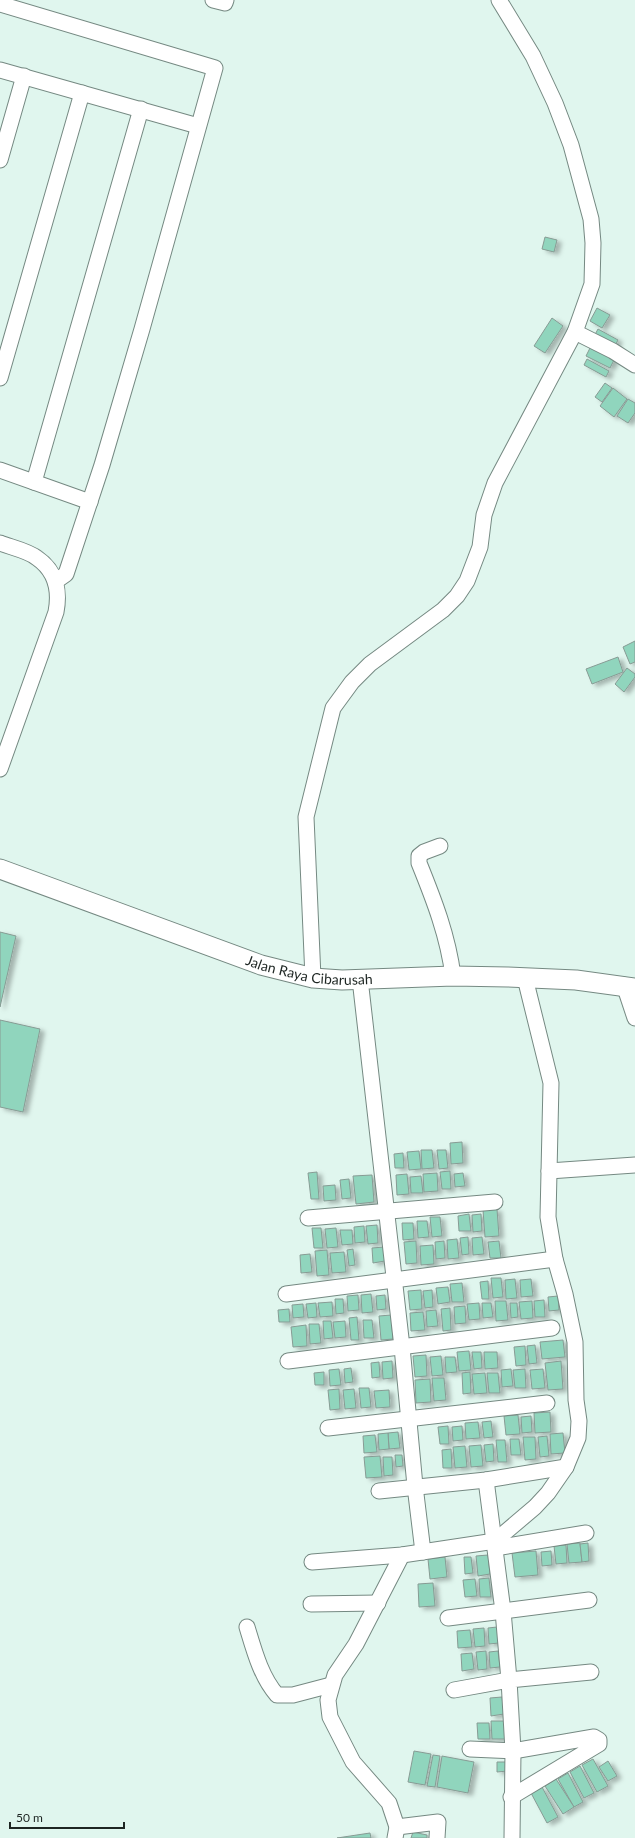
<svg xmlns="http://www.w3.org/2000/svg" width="635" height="1838" viewBox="0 0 635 1838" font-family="Lato,sans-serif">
<defs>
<filter id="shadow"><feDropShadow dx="4.5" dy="2.5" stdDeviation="2" flood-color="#0004"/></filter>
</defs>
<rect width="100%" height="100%" fill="#e0f6ee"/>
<g fill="#90d5bd" stroke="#879b94" filter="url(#shadow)">
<path d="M545,237L557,240L554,252L542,249Z"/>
<path d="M597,308L610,315L602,328L590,321Z"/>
<path d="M552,318L563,326L545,353L534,346Z"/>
<path d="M598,329L618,340L612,351L592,340Z"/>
<path d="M592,344L616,356L610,368L586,356Z"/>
<path d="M587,359L609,371L606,377L584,365Z"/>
<path d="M605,383L612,388L602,402L595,397Z"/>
<path d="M613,388L627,399L614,417L600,406Z"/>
<path d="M628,399L635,403V413L628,423L617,416Z"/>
<path d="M635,641V662L630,664L623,647Z"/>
<path d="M618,657L623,672L592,684L586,669Z"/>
<path d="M627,668L635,674V677L624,692L615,684Z"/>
<path d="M0,932L16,936L0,1007Z"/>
<path d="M0,1020L40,1029L23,1112L0,1107Z"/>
<path d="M462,1142L463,1163L451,1164L450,1143Z"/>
<path d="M421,1150H432L434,1168L422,1169Z"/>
<path d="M437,1150H446L448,1168L439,1169Z"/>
<path d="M419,1151L421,1169L409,1170L407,1152Z"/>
<path d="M403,1153L404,1168H395L394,1154Z"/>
<path d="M450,1171L451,1189H442L440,1172Z"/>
<path d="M317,1172L319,1199H311L308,1173Z"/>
<path d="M437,1173L438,1191L424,1192L423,1174Z"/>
<path d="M463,1173L465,1186L455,1187L454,1174Z"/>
<path d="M407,1174L409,1194L397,1195L396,1175Z"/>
<path d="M372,1175L374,1202L356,1204L353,1176Z"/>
<path d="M421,1176L423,1193H411L410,1177Z"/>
<path d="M349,1179L351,1198L342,1199L340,1180Z"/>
<path d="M335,1185L336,1200L324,1201L323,1186Z"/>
<path d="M497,1209L499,1236L485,1237L483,1210Z"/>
<path d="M469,1214L471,1231H459L458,1216Z"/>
<path d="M481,1214L482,1231L473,1232L472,1215Z"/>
<path d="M430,1217H440L442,1236L432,1237Z"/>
<path d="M417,1221H427L429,1237L418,1238Z"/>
<path d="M402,1223H413L414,1239L403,1240Z"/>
<path d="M377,1225L378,1243L368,1244L366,1226Z"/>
<path d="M364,1226L365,1242L355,1243L354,1227Z"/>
<path d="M312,1228H321L323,1248H314Z"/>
<path d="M336,1228L338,1247L327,1248L325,1229Z"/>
<path d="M340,1230H352L353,1244L342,1245Z"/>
<path d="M468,1237L469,1254L462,1255L460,1238Z"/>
<path d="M482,1237L484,1254L473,1255L472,1238Z"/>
<path d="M457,1239L459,1258L448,1259L447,1240Z"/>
<path d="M416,1241L417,1263L406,1264L404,1242Z"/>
<path d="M444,1241L445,1258L436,1259L435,1242Z"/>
<path d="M499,1241L501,1258H490L488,1242Z"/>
<path d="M433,1245L434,1264L421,1265L420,1246Z"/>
<path d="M384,1247L385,1261L373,1263L372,1248Z"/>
<path d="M353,1249L355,1265L349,1266L347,1250Z"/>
<path d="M327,1250L329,1275L317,1276L315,1251Z"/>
<path d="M344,1252L346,1272L332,1273L330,1253Z"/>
<path d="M310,1254L312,1272L301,1273L300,1255Z"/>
<path d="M491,1278H501L503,1297L493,1298Z"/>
<path d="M515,1279L517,1298L506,1299L505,1280Z"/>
<path d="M531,1279L533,1296L521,1297L520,1280Z"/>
<path d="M488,1281L489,1299H482L480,1282Z"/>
<path d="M462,1283L464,1302H452L450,1284Z"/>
<path d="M448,1287L450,1302L438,1304L436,1288Z"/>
<path d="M421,1290L422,1309L410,1310L408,1291Z"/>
<path d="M432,1290L433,1307L425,1308L423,1291Z"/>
<path d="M371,1294L373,1312L362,1313L361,1295Z"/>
<path d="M358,1295L359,1310L348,1311L347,1296Z"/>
<path d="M385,1295L386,1309L377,1310L376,1296Z"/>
<path d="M558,1296L559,1310L549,1311L548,1297Z"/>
<path d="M335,1299H343L344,1313L336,1314Z"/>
<path d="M544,1300L545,1317H535L534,1301Z"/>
<path d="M495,1301H506L508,1320L496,1321Z"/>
<path d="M532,1301L533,1318L521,1319L519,1302Z"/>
<path d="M332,1302L333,1316L320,1317L318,1303Z"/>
<path d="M316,1303L317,1317L308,1318L306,1304Z"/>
<path d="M479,1303L480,1319L469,1320L467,1304Z"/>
<path d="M482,1303H491L493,1317L483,1318Z"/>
<path d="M510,1303H517L518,1317L511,1318Z"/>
<path d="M303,1304L304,1317L293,1318L292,1305Z"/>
<path d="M465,1306L466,1323L455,1324L454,1307Z"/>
<path d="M450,1308L451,1330L443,1331L441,1309Z"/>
<path d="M289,1309L290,1322H279L278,1310Z"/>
<path d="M436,1310L438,1326L427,1327L426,1311Z"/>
<path d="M423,1312L425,1330L411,1331L410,1313Z"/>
<path d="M391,1315L393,1339L381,1340L379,1316Z"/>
<path d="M357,1317L359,1340H351L349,1318Z"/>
<path d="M363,1320H372L374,1338H364Z"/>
<path d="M323,1321H331L333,1338L324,1339Z"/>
<path d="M345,1321L346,1337L335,1338L333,1322Z"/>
<path d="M309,1324H319L321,1343L310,1344Z"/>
<path d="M306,1325L307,1346L293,1347L291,1327Z"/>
<path d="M563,1340L565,1357L542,1359L540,1342Z"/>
<path d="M535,1345L537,1363L529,1364L527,1346Z"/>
<path d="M525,1346L526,1365L516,1366L514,1347Z"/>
<path d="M469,1351L471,1370L459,1371L457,1352Z"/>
<path d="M472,1352H481L482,1368L474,1369Z"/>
<path d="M484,1352H497L498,1368L485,1369Z"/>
<path d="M426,1355L427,1376L415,1377L413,1356Z"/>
<path d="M441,1356L443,1375L432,1376L430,1357Z"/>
<path d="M445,1357H455L457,1372L446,1373Z"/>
<path d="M392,1361L393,1378L383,1379L382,1362Z"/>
<path d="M561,1361L563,1389L548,1390L545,1363Z"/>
<path d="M379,1362L380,1377L372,1378L371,1363Z"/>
<path d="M351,1368L353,1382L345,1383L344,1369Z"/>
<path d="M339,1369L341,1385L330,1386L329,1370Z"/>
<path d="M511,1369L513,1386L502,1387L501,1370Z"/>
<path d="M525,1369L526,1388H515L513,1370Z"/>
<path d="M543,1369L545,1388L532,1389L530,1370Z"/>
<path d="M324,1372V1385H315L314,1373Z"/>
<path d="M470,1372L471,1393L463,1394L462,1373Z"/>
<path d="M485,1373L487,1393L474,1394L472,1374Z"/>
<path d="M487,1373H498L500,1393H489Z"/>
<path d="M432,1378H444L446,1400L434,1401Z"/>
<path d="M430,1379L431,1402L416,1403L415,1380Z"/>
<path d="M359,1388H369L371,1407L361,1408Z"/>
<path d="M339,1389L340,1409L330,1410L328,1390Z"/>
<path d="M354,1389L356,1408L345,1409L343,1390Z"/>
<path d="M389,1390L390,1407L376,1408L374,1391Z"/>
<path d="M550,1412L551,1432L535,1433L534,1413Z"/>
<path d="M518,1415L520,1434L506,1435L504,1416Z"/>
<path d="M531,1416L532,1432L522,1433L521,1417Z"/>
<path d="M491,1421L493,1437L484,1438L482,1422Z"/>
<path d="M478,1422L480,1438L466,1439L465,1423Z"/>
<path d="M448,1426L449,1444H440L438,1427Z"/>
<path d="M462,1426L463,1440L453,1441L452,1427Z"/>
<path d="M398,1432L400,1448L389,1449L388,1433Z"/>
<path d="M388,1433L389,1449L379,1450L378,1434Z"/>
<path d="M563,1433L565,1453L551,1454L550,1434Z"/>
<path d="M375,1435L377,1452L364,1453L363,1436Z"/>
<path d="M547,1436L549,1456L540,1457L538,1437Z"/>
<path d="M523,1437H535L536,1459L525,1460Z"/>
<path d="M510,1439H519L521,1455H511Z"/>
<path d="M496,1440H505L507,1462H498Z"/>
<path d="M493,1444L494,1461L486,1462L484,1445Z"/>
<path d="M481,1445L483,1466L471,1467L469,1446Z"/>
<path d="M465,1446L467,1467L455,1468L453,1447Z"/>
<path d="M451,1449L452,1468H443L442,1450Z"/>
<path d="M395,1455H402L403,1466L396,1467Z"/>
<path d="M380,1456L382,1477L366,1478L364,1457Z"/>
<path d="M383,1457H392L393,1475L384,1476Z"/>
<path d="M580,1543L582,1562L569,1563L567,1544Z"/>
<path d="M588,1543L589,1561L582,1562L580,1544Z"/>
<path d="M566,1545L567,1563L556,1564L554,1546Z"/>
<path d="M536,1551L538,1575L515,1577L512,1553Z"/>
<path d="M551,1551L552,1565L542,1566L541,1552Z"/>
<path d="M488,1555L490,1574L478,1576L476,1556Z"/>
<path d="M445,1557L447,1577L430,1579L428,1559Z"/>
<path d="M464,1557H471L473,1573L465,1574Z"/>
<path d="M489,1578L491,1597H480L479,1579Z"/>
<path d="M475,1579L477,1596L465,1597L463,1580Z"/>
<path d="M433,1583L435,1606L419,1607L418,1584Z"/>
<path d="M497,1627L499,1643L489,1644L488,1628Z"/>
<path d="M484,1628L485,1646L475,1647L473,1629Z"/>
<path d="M470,1630L472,1647L458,1648L457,1631Z"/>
<path d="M486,1651L487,1669L478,1670L476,1652Z"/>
<path d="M498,1651L500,1667L490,1668L489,1652Z"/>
<path d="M472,1653L474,1669L462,1671L461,1654Z"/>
<path d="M502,1697L504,1714L491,1716L490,1698Z"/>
<path d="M491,1721H506L507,1739H492Z"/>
<path d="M477,1723H489L490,1739H478Z"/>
<path d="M414,1751L431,1754L425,1785L408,1782Z"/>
<path d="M433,1755L440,1756L435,1787L427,1786Z"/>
<path d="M442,1756L474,1762L468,1793L437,1787Z"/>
<path d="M593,1759L608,1786L597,1792L582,1765Z"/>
<path d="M608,1761L617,1776L608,1781L599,1767Z"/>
<path d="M497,1762H508V1771L497,1772Z"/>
<path d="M580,1766L594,1793L584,1798L570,1772Z"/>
<path d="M568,1773L583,1802L574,1807L558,1779Z"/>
<path d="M556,1779L574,1807L563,1814L545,1786Z"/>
<path d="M542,1787L558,1817L547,1823L531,1793Z"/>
<path d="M413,1832L427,1835V1838H411Z"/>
<path d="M370,1833L371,1838H337Z"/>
</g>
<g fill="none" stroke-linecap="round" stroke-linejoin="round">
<defs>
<g id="minor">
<path d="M213,0L225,3L226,0"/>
<path d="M0,4L215,68L142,329L102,465L66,574L56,581"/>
<path d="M0,70L198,126"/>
<path d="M0,160L24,76"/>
<path d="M575,332L613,351L635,365"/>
<path d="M0,378L82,93"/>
<path d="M0,470L90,502"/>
<path d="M34,482L141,109"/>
<path d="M0,543C10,547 29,551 37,558C56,571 60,591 56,612L0,769"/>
<path d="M440,846L424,852L419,856V863C434,900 448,936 453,976"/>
<path d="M313,978L306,817L333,708L352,682L370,664L443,610L457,596L467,581L480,547L484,515L495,483L575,332L592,284L593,243L591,219L571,145L555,103L533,56L499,0"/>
<path d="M360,979L402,1347L415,1486L423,1552"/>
<path d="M624,985L635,1018"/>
<path d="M549,1171L635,1165"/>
<path d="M308,1218L495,1202"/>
<path d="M286,1294L555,1259"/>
<path d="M288,1361L552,1328"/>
<path d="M328,1428L547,1403"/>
<path d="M379,1491L486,1480L566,1467"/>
<path d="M495,1548L586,1533"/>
<path d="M312,1562L402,1555L495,1541L535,1507L548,1493L566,1467L578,1438L579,1421L576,1400L575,1342L565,1294L555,1259L548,1217L551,1083L525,978"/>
<path d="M311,1604L378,1603"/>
<path d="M448,1618L589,1600"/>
<path d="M247,1627C254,1650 261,1677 277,1695H293L331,1685"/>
<path d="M454,1690L509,1680L503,1611L486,1480"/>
<path d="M470,1749L513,1751L594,1737L599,1740V1744L511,1797"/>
<path d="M397,1827L438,1822L437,1838"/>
<path d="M395,1838L397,1827L389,1803L353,1762L330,1717L328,1700L335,1675L356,1644L402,1555"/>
<path d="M512,1838L513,1751L509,1680L591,1672"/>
</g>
<g id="major">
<path id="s1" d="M0,869L261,965L313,978L342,980L453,976L508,977L576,980L635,988"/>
</g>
</defs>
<use href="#minor" stroke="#758982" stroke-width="17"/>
<use href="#major" stroke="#758982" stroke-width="21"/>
<use href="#minor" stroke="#fff" stroke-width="15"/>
<use href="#major" stroke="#fff" stroke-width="19"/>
</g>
<g text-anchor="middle" stroke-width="3.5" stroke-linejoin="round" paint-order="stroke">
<g font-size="14" fill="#1d2522" stroke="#e0f6ee">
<text dy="5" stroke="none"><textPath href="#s1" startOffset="327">Jalan Raya Cibarusah</textPath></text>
</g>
</g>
<path d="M10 1822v6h114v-6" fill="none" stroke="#1d2522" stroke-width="2"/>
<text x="16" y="1822" font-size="12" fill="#1d2522" stroke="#e0f6ee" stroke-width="3" paint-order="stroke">50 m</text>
</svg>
